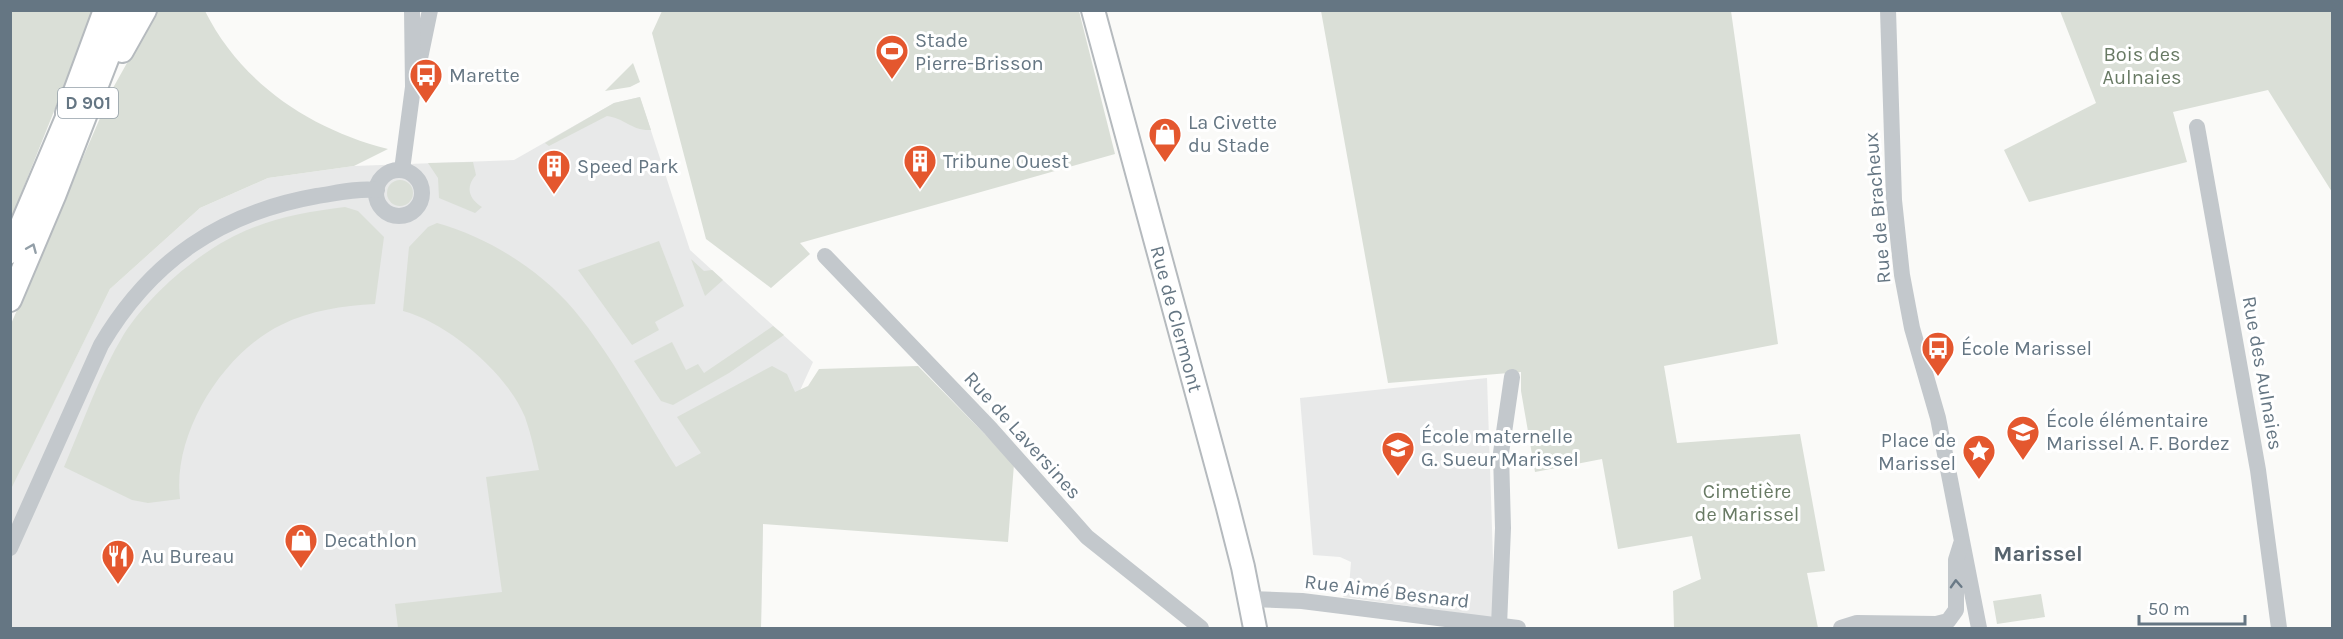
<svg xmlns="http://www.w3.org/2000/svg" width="2343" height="639" viewBox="0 0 2343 639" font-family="Karla,sans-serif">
<rect width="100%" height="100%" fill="#fafaf8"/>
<g fill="#e8e9e9">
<path d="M640,97L690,250L813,362L764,469L761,628H11L10,489L110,289L200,208L268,178L354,166L514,160L614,103Z"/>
<path d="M1487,378L1495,618L1343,597L1349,587L1351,562L1340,557L1313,555L1300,398Z"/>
</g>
<g fill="#dadfd7">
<path d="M11,11H94L11,219Z"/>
<path d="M156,11H205C241,83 310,129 388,149L354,166L268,178L200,208L110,289L11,489V324L113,88Z"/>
<path d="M662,11H1079L1115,154L800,243L810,254L771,288L706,239L652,33Z"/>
<path d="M1321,11H1731L1778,344L1664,366L1677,443L1800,434L1825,571L1807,573L1818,628H1674L1673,591L1701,579L1692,536L1618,549L1602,459L1535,472L1521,391V372L1388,383Z"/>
<path d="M2060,11H2332V192L2268,90L2173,112L2187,162L2029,202L2004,150L2096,103Z"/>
<path d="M633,63L640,82L630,87L605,91Z"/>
<path d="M640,97L651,130C632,131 624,118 607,116L549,146L545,143L614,103Z"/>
<path d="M473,162L476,175C465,187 469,199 482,207L475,213L439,198L438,178L428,163Z"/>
<circle cx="400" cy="193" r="13"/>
<path d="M345,207L358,211L384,237L375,304C342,306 311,310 281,325C223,353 172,434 180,499L148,503L132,500L64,467C83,423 99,375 124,334C151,292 205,246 252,228C282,216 313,211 345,207Z"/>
<path d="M437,223C488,237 540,270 574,310C612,355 644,417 676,467L701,453L677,417L772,366L787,374L795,392L808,386L819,369L918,366L1014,464L1008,542L763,524L761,628H398L395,604L502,592L486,477L539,470C535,453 531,434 525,417C507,373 448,323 403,311L409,247L428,227Z"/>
<path d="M659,241L684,306L655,322L659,330L632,345L578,270Z"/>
<path d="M691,259L704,271L712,270L723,280L705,296Z"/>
<path d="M773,326L784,335L729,373L673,405L661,401L634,361L672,342L686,370L698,364L704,373Z"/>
<path d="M2041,594L2045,617L1997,624L1993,601Z"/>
</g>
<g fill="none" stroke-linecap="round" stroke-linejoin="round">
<defs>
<g id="major">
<path id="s1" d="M1093,10L1227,504L1243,567L1255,628"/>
<path d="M122,51L145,10"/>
<path d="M67,113L105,10"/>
<path d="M10,252L74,101"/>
<path d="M10,300L54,196L126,10"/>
</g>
</defs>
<use href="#major" stroke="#b5babe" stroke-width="26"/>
<g stroke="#c3c8cc" stroke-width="16">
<path d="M1888,10L1894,200L1902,275L1912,328L1938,418L1979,628"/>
<path d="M419,63L430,10"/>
<path d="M2197,127L2258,470L2279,628"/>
<circle cx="399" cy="193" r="23"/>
<path d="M402,170L413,87L412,10"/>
<path d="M825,256L990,428L1087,537L1201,628"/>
<path d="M10,548L101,345C151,260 221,213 317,196C337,193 357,188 377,190"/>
<path d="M1249,599L1302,601L1518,628"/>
<path d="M1499,626L1503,528L1501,453L1512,377"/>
<path d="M1841,628L1857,623L1936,624L1948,621L1956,610V560L1961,544"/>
</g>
<use href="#major" stroke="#fff" stroke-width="22"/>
</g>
<defs><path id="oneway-chevron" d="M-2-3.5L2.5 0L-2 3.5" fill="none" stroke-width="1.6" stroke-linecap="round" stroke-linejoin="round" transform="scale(1.5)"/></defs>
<use stroke="#939fa8" href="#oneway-chevron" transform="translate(32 248) rotate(-67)"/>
<use stroke="#6a7a87" href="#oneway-chevron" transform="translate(1956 584) rotate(-93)"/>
<defs>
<symbol id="stadium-pin" viewBox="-11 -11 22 30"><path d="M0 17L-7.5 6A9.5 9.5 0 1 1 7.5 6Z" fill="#e4572e" stroke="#fff"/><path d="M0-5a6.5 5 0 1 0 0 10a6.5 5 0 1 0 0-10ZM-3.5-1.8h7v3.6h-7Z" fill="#fff"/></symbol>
<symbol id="bus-pin" viewBox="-11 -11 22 30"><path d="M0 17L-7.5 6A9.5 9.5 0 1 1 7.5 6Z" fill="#e4572e" stroke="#fff"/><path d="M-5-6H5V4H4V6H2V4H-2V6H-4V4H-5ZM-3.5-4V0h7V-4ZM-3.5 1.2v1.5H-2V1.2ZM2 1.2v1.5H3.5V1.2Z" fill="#fff"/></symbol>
<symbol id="shop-pin" viewBox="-11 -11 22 30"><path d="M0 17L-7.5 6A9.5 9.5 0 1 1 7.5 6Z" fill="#e4572e" stroke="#fff"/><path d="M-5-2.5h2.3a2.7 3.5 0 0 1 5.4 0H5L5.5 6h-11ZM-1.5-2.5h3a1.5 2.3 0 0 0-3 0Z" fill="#fff"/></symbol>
<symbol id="building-pin" viewBox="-11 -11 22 30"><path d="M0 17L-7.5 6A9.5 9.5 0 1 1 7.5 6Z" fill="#e4572e" stroke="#fff"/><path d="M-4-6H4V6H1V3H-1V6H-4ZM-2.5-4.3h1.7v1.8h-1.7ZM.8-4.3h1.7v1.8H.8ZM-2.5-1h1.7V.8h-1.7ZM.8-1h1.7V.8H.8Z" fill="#fff"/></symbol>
<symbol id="school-pin" viewBox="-11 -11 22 30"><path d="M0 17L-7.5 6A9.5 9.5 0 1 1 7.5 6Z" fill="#e4572e" stroke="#fff"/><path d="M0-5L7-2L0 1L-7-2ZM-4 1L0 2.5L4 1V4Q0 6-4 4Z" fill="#fff"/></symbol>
<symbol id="sight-pin" viewBox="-11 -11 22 30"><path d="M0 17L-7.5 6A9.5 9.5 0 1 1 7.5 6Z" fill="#e4572e" stroke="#fff"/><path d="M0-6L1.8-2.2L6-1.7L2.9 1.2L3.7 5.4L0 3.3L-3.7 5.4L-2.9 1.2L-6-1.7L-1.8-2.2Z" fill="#fff"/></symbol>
<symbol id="restaurant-pin" viewBox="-11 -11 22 30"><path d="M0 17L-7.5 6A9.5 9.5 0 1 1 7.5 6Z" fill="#e4572e" stroke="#fff"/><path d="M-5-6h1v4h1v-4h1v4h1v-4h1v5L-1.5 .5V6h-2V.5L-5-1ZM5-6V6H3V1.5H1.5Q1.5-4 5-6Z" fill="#fff"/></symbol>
</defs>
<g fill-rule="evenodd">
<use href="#stadium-pin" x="873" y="32" width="38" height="52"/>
<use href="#bus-pin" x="407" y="56" width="38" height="52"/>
<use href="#shop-pin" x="1146" y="115" width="38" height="52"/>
<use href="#building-pin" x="901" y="142" width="38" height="52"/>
<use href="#building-pin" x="535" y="147" width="38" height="52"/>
<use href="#bus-pin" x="1919" y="329" width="38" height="52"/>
<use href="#school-pin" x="2004" y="413" width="38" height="52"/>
<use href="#school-pin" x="1379" y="429" width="38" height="52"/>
<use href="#sight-pin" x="1960" y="432" width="38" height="52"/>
<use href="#shop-pin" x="282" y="521" width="38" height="52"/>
<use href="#restaurant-pin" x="99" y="537" width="38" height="52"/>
</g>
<g text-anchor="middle" stroke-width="6" stroke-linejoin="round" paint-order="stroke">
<rect fill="#fff" stroke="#939fa8" stroke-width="1.5" x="58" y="88" width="60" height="30" rx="4.5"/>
<g font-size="18" font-weight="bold" fill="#657683">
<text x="88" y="109">D 901</text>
</g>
<g font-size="20" fill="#657683" stroke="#fff" text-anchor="start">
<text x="915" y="47">Stade<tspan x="915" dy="23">Pierre-Brisson</tspan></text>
<text x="449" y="82">Marette</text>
<text x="1188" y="129">La Civette<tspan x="1188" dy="23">du Stade</tspan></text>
<text x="943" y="168">Tribune Ouest</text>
<text x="577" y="173">Speed Park</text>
<text x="1961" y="355">École Marissel</text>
<text x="2046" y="427">École élémentaire<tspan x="2046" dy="23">Marissel A. F. Bordez</tspan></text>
<text x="1421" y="443">École maternelle<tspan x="1421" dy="23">G. Sueur Marissel</tspan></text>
<text x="1956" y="447" text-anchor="end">Place de<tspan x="1956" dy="23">Marissel</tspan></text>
<text x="324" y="547">Decathlon</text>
<text x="141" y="563">Au Bureau</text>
</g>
<g font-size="20" fill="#687a64" stroke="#fff">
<text x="2142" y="61">Bois des<tspan x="2142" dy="23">Aulnaies</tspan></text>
<text x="1747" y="498">Cimetière<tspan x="1747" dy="23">de Marissel</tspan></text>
</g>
<g font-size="20" fill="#657683" stroke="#fff">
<text transform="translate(1877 208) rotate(-95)" y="7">Rue de Bracheux</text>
<text dy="7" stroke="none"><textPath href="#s1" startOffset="320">Rue de Clermont</textPath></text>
<text transform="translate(2263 373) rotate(80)" y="7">Rue des Aulnaies</text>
<text transform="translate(1023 435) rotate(48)" y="7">Rue de Laversines</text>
<text transform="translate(1387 591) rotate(7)" y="7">Rue Aimé Besnard</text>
</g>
<g font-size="22" font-weight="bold" fill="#57646e" stroke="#fff">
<text x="2038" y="561">Marissel</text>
</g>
</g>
<rect width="2343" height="639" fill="none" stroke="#657683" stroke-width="24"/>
<path d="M2139 615v9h106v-9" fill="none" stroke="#657683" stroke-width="3"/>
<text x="2148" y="615" font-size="18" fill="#657683" stroke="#ffffff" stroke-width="4.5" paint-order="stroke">50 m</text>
</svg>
